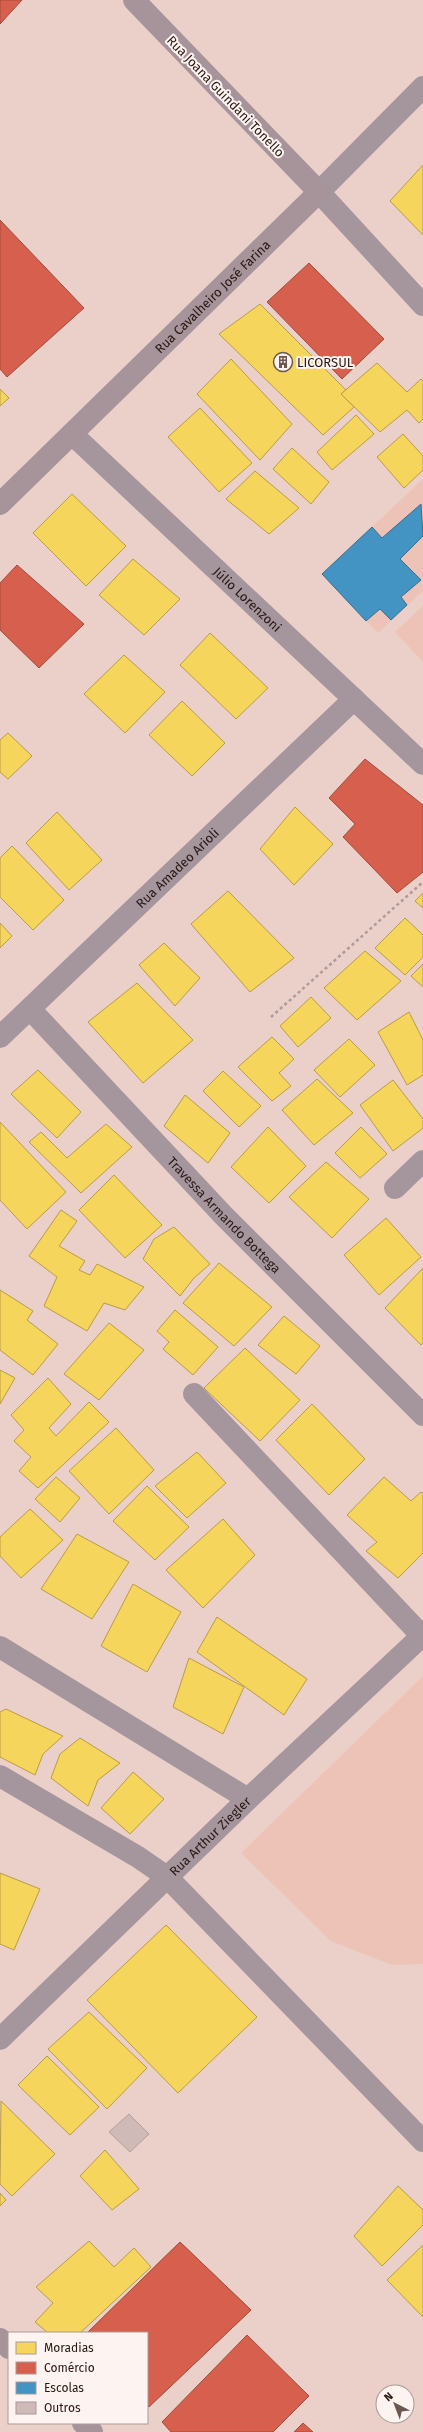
<svg xmlns="http://www.w3.org/2000/svg" width="423" height="2432" viewBox="0 0 423 2432" font-family="'Fira Sans',sans-serif">
<rect width="100%" height="100%" fill="#ead0c8"/>
<g fill="#edc3b7">
<path d="M423,479V591L378,633L322,574Z"/>
<path d="M423,606V662L395,632Z"/>
<path d="M423,1676V1964L392,1965L331,1941L241,1853Z"/>
</g>
<g fill="#f6d55c" stroke="#b89c46">
<path d="M423,165V235L390,201Z"/>
<path d="M260,304L346,390L341,394L354,407L323,435L219,334Z"/>
<path d="M231,359L292,424L260,460L197,394Z"/>
<path d="M377,363L407,392L421,379L423,381V419L419,423L407,410L380,432L341,394Z"/>
<path d="M0,389L9,398L0,406Z"/>
<path d="M200,408L252,463L219,492L168,437Z"/>
<path d="M356,415L374,434L332,470L317,452Z"/>
<path d="M403,434L423,456V470L404,488L377,457Z"/>
<path d="M292,448L329,482L311,504L273,469Z"/>
<path d="M255,471L299,508L269,534L226,499Z"/>
<path d="M72,494L126,546L86,586L33,533Z"/>
<path d="M133,559L180,599L144,635L99,595Z"/>
<path d="M210,633L268,688L236,719L180,665Z"/>
<path d="M124,655L165,692L125,733L84,694Z"/>
<path d="M182,701L225,743L192,776L149,735Z"/>
<path d="M8,733L32,756L8,779L0,772V740Z"/>
<path d="M295,807L333,844L294,885L260,849Z"/>
<path d="M57,812L102,860L69,890L26,843Z"/>
<path d="M12,846L64,900L33,930L0,897V858Z"/>
<path d="M228,891L294,958L250,992L191,924Z"/>
<path d="M423,893V908L415,901Z"/>
<path d="M405,918L423,935V957L405,975L375,948Z"/>
<path d="M0,923L12,936L0,948Z"/>
<path d="M164,943L200,978L175,1006L139,965Z"/>
<path d="M365,951L401,981L357,1020L324,988Z"/>
<path d="M423,964V987L411,976Z"/>
<path d="M137,983L193,1040L143,1083L88,1022Z"/>
<path d="M311,997L331,1018L298,1047L280,1026Z"/>
<path d="M409,1012L423,1040V1075L407,1085L378,1032Z"/>
<path d="M272,1037L294,1059L279,1073L291,1086L272,1101L238,1067Z"/>
<path d="M349,1039L375,1065L340,1097L314,1070Z"/>
<path d="M38,1070L81,1112L57,1138L11,1094Z"/>
<path d="M223,1071L261,1106L239,1127L203,1091Z"/>
<path d="M317,1079L353,1113L314,1145L282,1110Z"/>
<path d="M393,1080L423,1119V1128L393,1151L360,1105Z"/>
<path d="M185,1095L230,1133L208,1163L164,1126Z"/>
<path d="M0,1122L66,1192L27,1229L0,1200Z"/>
<path d="M106,1124L132,1147L81,1193L29,1142L41,1132L67,1158Z"/>
<path d="M268,1127L306,1166L269,1203L231,1167Z"/>
<path d="M361,1127L387,1154L360,1178L335,1153Z"/>
<path d="M326,1162L369,1199L332,1238L289,1197Z"/>
<path d="M114,1175L162,1225L125,1258L79,1210Z"/>
<path d="M61,1210L77,1221L59,1246L85,1261L79,1270L90,1275L97,1264L144,1287L125,1310L104,1303L87,1331L44,1306L57,1277L29,1256Z"/>
<path d="M386,1218L421,1257L379,1295L344,1255Z"/>
<path d="M174,1227L210,1264L194,1278L180,1296L143,1259L154,1239Z"/>
<path d="M219,1263L272,1307L234,1346L183,1303Z"/>
<path d="M423,1268V1343L421,1345L385,1308Z"/>
<path d="M0,1290L33,1311L27,1320L58,1344L33,1375L0,1350Z"/>
<path d="M175,1310L218,1347L193,1375L163,1349L169,1342L157,1331Z"/>
<path d="M284,1316L320,1346L296,1374L258,1345Z"/>
<path d="M109,1323L144,1350L99,1400L64,1374Z"/>
<path d="M245,1348L300,1400L260,1441L204,1388Z"/>
<path d="M0,1370L15,1378L0,1404Z"/>
<path d="M48,1378L71,1404L49,1428L56,1436L89,1402L109,1422L38,1488L19,1471L31,1457L14,1441L24,1430L11,1415Z"/>
<path d="M312,1404L365,1459L329,1495L276,1440Z"/>
<path d="M116,1428L154,1470L109,1514L69,1471Z"/>
<path d="M197,1452L226,1483L187,1518L155,1486Z"/>
<path d="M56,1477L80,1498L60,1522L35,1499Z"/>
<path d="M384,1477L411,1501L421,1492L423,1493V1553L398,1578L366,1551L377,1542L347,1515Z"/>
<path d="M147,1486L189,1527L155,1560L113,1521Z"/>
<path d="M30,1509L63,1540L21,1578L0,1556V1537Z"/>
<path d="M223,1519L255,1555L203,1608L166,1570Z"/>
<path d="M77,1534L129,1562L92,1619L41,1589Z"/>
<path d="M133,1584L181,1612L147,1672L101,1646Z"/>
<path d="M217,1617L307,1679L284,1715L197,1652Z"/>
<path d="M189,1658L244,1687L223,1734L173,1707Z"/>
<path d="M6,1709L63,1736L43,1754L35,1775L0,1757V1712Z"/>
<path d="M80,1738L120,1763L98,1780L88,1806L51,1778L60,1754Z"/>
<path d="M133,1772L164,1799L130,1834L101,1808Z"/>
<path d="M0,1873L40,1889L14,1950L0,1944Z"/>
<path d="M166,1925L257,2017L178,2093L87,2000Z"/>
<path d="M89,2012L147,2068L107,2109L48,2049Z"/>
<path d="M47,2056L99,2107L70,2135L18,2085Z"/>
<path d="M1,2101L55,2154L12,2196L0,2184Z"/>
<path d="M105,2150L139,2189L112,2210L80,2176Z"/>
<path d="M398,2186L423,2210V2225L382,2266L354,2236Z"/>
<path d="M0,2193L6,2200L0,2206Z"/>
<path d="M89,2241L114,2267L134,2248L151,2267L80,2333H48L35,2322L53,2303L36,2287Z"/>
<path d="M180,2242L251,2310L161,2395L147,2383V2333H93L90,2330Z"/>
<path d="M423,2245V2317L387,2280Z"/>
</g>
<g fill="#d6604d" stroke="#a24a3c">
<path d="M0,0H22L0,24Z"/>
<path d="M0,220L84,308L7,377L0,369Z"/>
<path d="M309,263L384,339L342,379L267,302Z"/>
<path d="M17,565L84,624L39,668L0,630V583Z"/>
<path d="M365,759L423,805V872L397,893L343,837L355,824L329,798Z"/>
<path d="M180,2242L251,2310L149,2407L147,2405V2333H87Z"/>
<path d="M247,2335L309,2396L273,2432H171L162,2422Z"/>
<path d="M303,2423L313,2432H294Z"/>
</g>
<path fill="#4393c3" stroke="#3b6e8e" d="M421,504L423,536L400,559L421,580L401,597L407,605L391,620L380,609L366,621L322,574L372,527L382,538Z"/>
<path fill="#cfbab7" stroke="#b4a09c" d="M129,2114L149,2134L130,2152L109,2132Z"/>
<g fill="none" stroke-linecap="round" stroke-linejoin="round">
<path stroke="#ac9a9c" stroke-width="2.5" stroke-dasharray="3 3" stroke-linecap="butt" d="M271,1017L423,882"/>
<g stroke="#a5959d" stroke-width="22">
<path d="M319,192L423,305"/>
<path id="s1" d="M72,434L423,764"/>
<path id="s2" d="M30,1009L224,1216L423,1415"/>
<path id="s3" d="M0,1037L354,699"/>
<path d="M395,1188L423,1161"/>
<path d="M194,1394L422,1636"/>
<path d="M0,1647L248,1799"/>
<path d="M0,1776L138,1857L167,1877L423,2141"/>
</g>
<g stroke="#a5959d" stroke-width="22">
<path d="M319,192L423,87"/>
<path id="s4" d="M0,2039L248,1799L423,1635"/>
</g>
<g stroke="#a7949a" stroke-width="22">
<path id="s5" d="M0,504L319,192L134,0"/>
<path d="M0,2339L9,2348"/>
<path d="M83,2423L92,2432"/>
</g>
</g>
<defs>
<symbol id="building-ring" viewBox="-11 -11 22 22"><circle r="9.5" fill="#fdf3f0" stroke="#6c5852" stroke-width="1.5"/><path d="M-4-6H4V6H1V3H-1V6H-4ZM-2.5-4.3h1.7v1.8h-1.7ZM.8-4.3h1.7v1.8H.8ZM-2.5-1h1.7V.8h-1.7ZM.8-1h1.7V.8H.8Z" fill="#6c5852"/></symbol>
</defs>
<g fill-rule="evenodd">
<use href="#building-ring" x="272" y="351" width="22" height="22"/>
</g>
<g text-anchor="middle" stroke-width="4" stroke-linejoin="round" paint-order="stroke">
<g font-size="13" fill="#281713" stroke="#fdf3f0">
<text transform="translate(226 96) rotate(46)" y="5">Rua Joana Guindani Tonello</text>
<text dy="5" stroke="none"><textPath href="#s5" startOffset="297">Rua Cavalheiro José Farina</textPath></text>
<text dy="5" stroke="none"><textPath href="#s1" startOffset="241">Júlio Lorenzoni</textPath></text>
<text dy="5" stroke="none"><textPath href="#s3" startOffset="245">Rua Amadeo Arioli</textPath></text>
<text dy="5" stroke="none"><textPath href="#s2" startOffset="283">Travessa Armando Bottega</textPath></text>
<text dy="5" stroke="none"><textPath href="#s4" startOffset="292">Rua Arthur Ziegler</textPath></text>
</g>
<g font-size="13" fill="#281713" stroke="#fdf3f0" text-anchor="start">
<text x="297" y="367">LICORSUL</text>
</g>
</g>
<rect x="8" y="2332" width="140" height="92" fill="#fdf3f0" stroke="#a89b98"/>
<rect x="16" y="2342" width="20" height="12" fill="#f6d55c" stroke="#a89b98"/>
<text x="44" y="2352" font-size="12" fill="#281713">Moradias</text>
<rect x="16" y="2362" width="20" height="12" fill="#d6604d" stroke="#a89b98"/>
<text x="44" y="2372" font-size="12" fill="#281713">Comércio</text>
<rect x="16" y="2382" width="20" height="12" fill="#4393c3" stroke="#a89b98"/>
<text x="44" y="2392" font-size="12" fill="#281713">Escolas</text>
<rect x="16" y="2402" width="20" height="12" fill="#cfbab7" stroke="#a89b98"/>
<text x="44" y="2412" font-size="12" fill="#281713">Outros</text>
<g transform="translate(395 2404) rotate(318)"><circle r="19" fill="#fdf3f0" stroke="#a89b98"/>
<path d="M0-3L7 15L0 10L-7 15Z" fill="#6c5852"/>
<text y="-6" font-size="11" font-weight="bold" text-anchor="middle" fill="#281713">N</text>
</g>
</svg>
